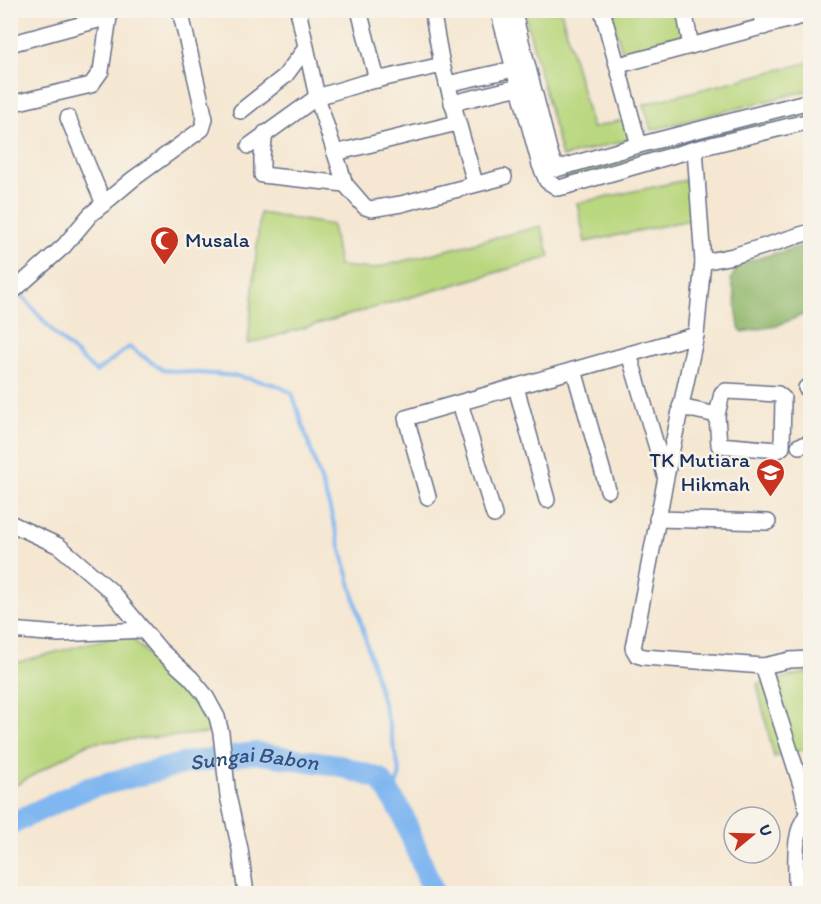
<svg xmlns="http://www.w3.org/2000/svg" width="821" height="904" viewBox="0 0 821 904" font-family="Itim,sans-serif">
<rect width="100%" height="100%" fill="#f7f3e8"/>
<filter id="ink" filterUnits="userSpaceOnUse"><feTurbulence type="fractalNoise" baseFrequency=".0167" numOctaves="2"/><feDisplacementMap in="SourceGraphic" scale="12" xChannelSelector="R" yChannelSelector="G"/><feConvolveMatrix kernelMatrix="1 2 1 2 8 2 1 2 1" color-interpolation-filters="sRGB"/></filter>
<filter id="wash" filterUnits="userSpaceOnUse"><feTurbulence type="fractalNoise" baseFrequency=".008" numOctaves="4" result="noise"/><feDisplacementMap in="SourceGraphic" scale="24" xChannelSelector="R" yChannelSelector="G"/><feGaussianBlur stdDeviation="1.35" result="paint"/><feColorMatrix in="noise" values="0 0 0 0 0 0 0 0 0 0 0 0 0 0 0 0 0 1.4 0 .05"/><feComposite in="paint" operator="in"/></filter>
<g filter="url(#wash)">
<rect width="100%" height="100%" fill="#f5e7d2"/>
<g fill="#b9d77e" stroke="#6a836e" stroke-width="1.5">
<path d="M524,11H561L592,128L626,119L631,139L562,157Z"/>
<path d="M610,11H678L685,37L623,54Z"/>
<path d="M810,62V90L651,130L644,104Z"/>
<path d="M810,110V117L565,179L563,172Z"/>
<path d="M687,180L695,219L585,242L577,203Z"/>
<path d="M260,213L332,225L339,266L372,269L541,226L550,257L248,344Z"/>
<path d="M127,633L208,716L210,733L89,743L11,788V664Z"/>
<path d="M810,672V748L774,757L757,684Z"/>
</g>
<path fill="#92b86d" stroke="#567466" stroke-width="1.5" d="M805,245L810,269V312L776,326L742,332L739,327L734,291L731,280L738,264Z"/>
<g fill="none" stroke-linecap="round" stroke-linejoin="round">
<path stroke="#81b7f0" stroke-width="4" d="M18,291L56,335L96,372L129,347L163,370L237,376L276,385L292,393L328,502L389,725L400,774L392,798"/>
<path stroke="#81b7f0" stroke-width="22" id="s1" d="M10,824L85,789L186,763L255,753L337,765L380,779L402,813L434,894"/>
</g>
</g>
<g filter="url(#ink)">
<g fill="none" stroke-linecap="round" stroke-linejoin="round">
<defs>
<g id="minor">
<path d="M298,10L317,97L345,184L365,207L371,209L401,204L504,177"/>
<path d="M359,10L377,80"/>
<path d="M432,10L442,65L475,183"/>
<path d="M498,10L540,165L547,181"/>
<path d="M513,10L550,153L556,169"/>
<path d="M602,10L639,145"/>
<path d="M684,10L691,46"/>
<path d="M760,10L764,27"/>
<path d="M10,44L109,17L111,10"/>
<path d="M619,65L810,14"/>
<path d="M447,84L514,69"/>
<path d="M452,103L519,87"/>
<path d="M10,104L91,85L101,71L109,17"/>
<path d="M241,111L285,76L306,48"/>
<path d="M68,118L104,204"/>
<path d="M265,133L262,156V175L345,184"/>
<path d="M249,146L317,97L363,83L442,65"/>
<path d="M695,149L703,262L696,335L666,477L633,648L637,655L644,657L763,666L790,660L810,659"/>
<path d="M335,153L457,123"/>
<path d="M556,169L639,145L810,101"/>
<path d="M547,181L558,188L563,187L695,149L810,121"/>
<path d="M703,262L733,256L810,232"/>
<path d="M10,294L64,246L90,215L133,179L202,129L205,119L180,10"/>
<path d="M629,354L665,475"/>
<path d="M574,370L608,490"/>
<path d="M516,387L547,500"/>
<path d="M806,388L810,387"/>
<path d="M460,403L494,515"/>
<path d="M680,407L717,415L719,445L778,450L782,447L783,398L778,394L726,391L722,393L717,415"/>
<path d="M799,446L810,443"/>
<path d="M428,497L406,418L696,335"/>
<path d="M657,519L768,522"/>
<path d="M10,523L59,546L111,591L160,650L191,678L205,695L217,717L221,733L228,796L240,849L246,894"/>
<path d="M10,630L59,634L143,630"/>
<path d="M763,666L801,785L808,814C791,832 797,870 796,894"/>
</g>
</defs>
<use href="#minor" stroke="#676f87" stroke-width="18"/>
<use href="#minor" stroke="#fff" stroke-width="15"/>
</g>
</g>
<defs>
<symbol id="mosque-pin" viewBox="-11 -11 22 30"><path d="M0 17L-7.5 6A9.5 9.5 0 1 1 7.5 6Z" fill="#c8321e" stroke="#f7f3e8"/><path d="M3.5-4.9A6 6 0 1 0 3.5 4.9A5 5 0 1 1 3.5-4.9Z" fill="#fff"/></symbol>
<symbol id="school-pin" viewBox="-11 -11 22 30"><path d="M0 17L-7.5 6A9.5 9.5 0 1 1 7.5 6Z" fill="#c8321e" stroke="#f7f3e8"/><path d="M0-5L7-2L0 1L-7-2ZM-4 1L0 2.5L4 1V4Q0 6-4 4Z" fill="#fff"/></symbol>
</defs>
<g fill-rule="evenodd">
<use href="#mosque-pin" x="148" y="224" width="33" height="45"/>
<use href="#school-pin" x="754" y="456" width="33" height="45"/>
</g>
<g text-anchor="middle" stroke-width="5" stroke-linejoin="round" paint-order="stroke">
<g font-size="21" fill="#1b2f5e" stroke="#f7f3e8" text-anchor="start">
<text x="185" y="247">Musala</text>
<text x="750" y="467" text-anchor="end">TK Mutiara<tspan x="750" dy="24">Hikmah</tspan></text>
</g>
<g font-size="22" font-style="italic" fill="#345182" stroke="#f7f3e8">
<text dy="8" stroke="none"><textPath href="#s1" startOffset="256">Sungai Babon</textPath></text>
</g>
</g>
<rect width="821" height="904" fill="none" stroke="#f7f3e8" stroke-width="36"/>
<g transform="translate(752 835) rotate(71)"><circle r="28" fill="#f7f3e8" stroke="#9fa5b1" stroke-width="1.5"/>
<path d="M0-4.5L10 22L0 15L-10 22Z" fill="#c8321e"/>
<text y="-9" font-size="16" font-weight="bold" text-anchor="middle" fill="#1b2f5e">U</text>
</g>
</svg>
